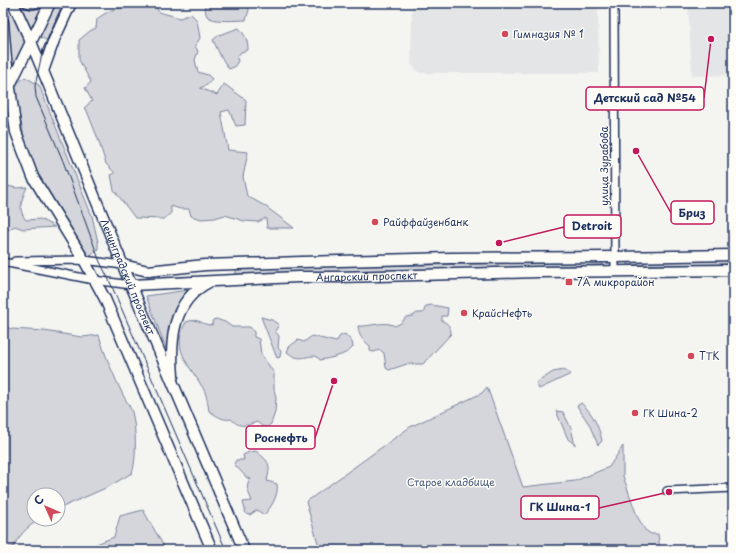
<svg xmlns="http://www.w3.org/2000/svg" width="736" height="553" viewBox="0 0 736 553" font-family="'Playpen Sans',sans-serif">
<rect width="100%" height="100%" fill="#f4f4f1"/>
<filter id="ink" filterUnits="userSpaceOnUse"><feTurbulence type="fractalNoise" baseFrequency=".025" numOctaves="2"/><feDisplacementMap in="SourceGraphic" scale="8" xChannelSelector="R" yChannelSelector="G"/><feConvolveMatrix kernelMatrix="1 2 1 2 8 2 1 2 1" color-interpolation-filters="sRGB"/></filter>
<g filter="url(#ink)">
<g fill="#e4e5e6">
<path d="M412,3H598L599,73H419L411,64Z"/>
<path d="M688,3H733V75L692,76Z"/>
</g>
<g fill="#d4d6db" stroke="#78829c">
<path d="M5,3H9L26,42L11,73Z"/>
<path d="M54,3H66L48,41L38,36Z"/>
<path d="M131,3H148L155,5L159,12L180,18L191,14L197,20L200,38L195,46L198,51L195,60L198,72L208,75L212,79L207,85L200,88L217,95L224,84L246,100L245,125L236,126L229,110L221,112L228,150L248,152L243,177L247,196L265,206L294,228H267L266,218L258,222L244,221L225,215L215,218L201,219L191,216L189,209H180L171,206V213L164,219L135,218L114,190L111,175L115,173L106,164L98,139L87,111L84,108L92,101L85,88L91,82L79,60V40L90,31L96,28L97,19C106,12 116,7 127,8Z"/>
<path d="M204,3H249V10L246,20C237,20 213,23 207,16C205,12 205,7 204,3Z"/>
<path d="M18,6L32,9L43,7L32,32Z"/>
<path d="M239,28C245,35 248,40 248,50L241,52L237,57L238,61L234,67L229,69L221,57L213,40L219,35Z"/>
<path d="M25,77L39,85L92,216L98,242V249L91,256H85L42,185L25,141L13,86Z"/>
<path d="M3,185L17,188L27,187C22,199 17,209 26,220L40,219L55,227L23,229L15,226L8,230L3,231Z"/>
<path d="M733,260V264L628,265V261Z"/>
<path d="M602,262L603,265L236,274V268Z"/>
<path d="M188,290L173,312L166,348L146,296Z"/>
<path d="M432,305L448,308L447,316H442V321C448,323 451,327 451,334L423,364H407L389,370L386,368L384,353L380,350L374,352L370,351V346C362,339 359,337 358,326C370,327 385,320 395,326L401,323L406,317L413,316L417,313H423L426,306Z"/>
<path d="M261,317L272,320L279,325L275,331L279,336L278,348L281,351L280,357L277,358Z"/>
<path d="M216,319L225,322L232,327H250L254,332V337L259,339L261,354L274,373V389L276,398L275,412L271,424L267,427L262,426L257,422C245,426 240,428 231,419C222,421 216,415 209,411C208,404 207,398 205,392C193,368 169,351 186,322C201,317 200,325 212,325L213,320Z"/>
<path d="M3,326L12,329L44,331L82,337L99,335C105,356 114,376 123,395C126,401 130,406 132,412C136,426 137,460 132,473L108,487L58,509V495H34V519H40C27,527 18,536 12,550H3Z"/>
<path d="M345,334L352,342L353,347C346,356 330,358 320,360L316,356C303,356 300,362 287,352L289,347L298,340L304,342L312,336L336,342L340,336Z"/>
<path d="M564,370L571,374L539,389L536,383L553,372Z"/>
<path d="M487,387L523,487L575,481L609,467L623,446V476L637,516L645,530L651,534H658L660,550H320L306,502L410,427L482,393Z"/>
<path d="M581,403C593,413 599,427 602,441L598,445L589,424L577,406Z"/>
<path d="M556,411L563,412L571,428L575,445L568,439Z"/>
<path d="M256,451C270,463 271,463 267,481L277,484C279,495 271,508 264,515L257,510L250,515L246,514L243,502L252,501C249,493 244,486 251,479L247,478L234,464L236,460H244L243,455L249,452Z"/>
<path d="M143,510L166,550H84V549L114,537L120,516Z"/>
</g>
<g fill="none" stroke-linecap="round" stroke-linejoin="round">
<defs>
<g id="street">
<path d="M26,3L32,5L42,3"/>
<path d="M614,3L615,271"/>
<path d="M15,261L84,260L123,265"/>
<path d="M3,262L94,280L131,285"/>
<path d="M667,491L733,488"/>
</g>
<g id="secondary">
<path id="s1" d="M13,3L31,42L131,285L244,550"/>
<path d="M3,22L6,59L16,132L33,177L84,260L105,299L212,550"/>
<path d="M43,71L54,40L71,3"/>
<path d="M10,85L50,3"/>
<path d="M123,265L148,271L205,265L302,262L451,258L615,257L733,255"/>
<path id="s2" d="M131,285L298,277H338L538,272L733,270"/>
<path d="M173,376C170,340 172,301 209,282"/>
</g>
</defs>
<use href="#street" stroke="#1b2f5e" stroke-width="10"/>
<use href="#secondary" stroke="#1b2f5e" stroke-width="13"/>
<use href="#street" stroke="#fdfcf7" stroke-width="7"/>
<use href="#secondary" stroke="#fdfcf7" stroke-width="10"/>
<path stroke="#1b2f5e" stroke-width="1" d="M63,3L43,49L35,86L36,97L63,161L100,262L110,282L226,550"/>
</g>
</g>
<g fill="#d1495b" stroke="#fdfcf7" stroke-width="1.5">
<circle cx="505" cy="34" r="4"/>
<circle cx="375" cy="222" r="4"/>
<rect x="565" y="278" width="8" height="8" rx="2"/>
<circle cx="464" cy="313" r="4"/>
<circle cx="691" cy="356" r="4"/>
<circle cx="635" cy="413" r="4"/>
</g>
<g text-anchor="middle" stroke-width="3" stroke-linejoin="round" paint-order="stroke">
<g font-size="10" fill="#1b2f5e" stroke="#fdfcf7" text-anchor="start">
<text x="513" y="38">Гимназия № 1</text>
<text x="383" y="226">Райффайзенбанк</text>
<text x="577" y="286">7А микрорайон</text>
<text x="472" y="317">КрайсНефть</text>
<text x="699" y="360">ТТК</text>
<text x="643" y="417">ГК Шина-2</text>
</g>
<g font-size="10" fill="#1b2f5e" stroke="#fdfcf7">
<text transform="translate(604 166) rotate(-90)" y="4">улица Зурабова</text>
<text dy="4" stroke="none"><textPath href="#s2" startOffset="236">Ангарский проспект</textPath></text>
<text dy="4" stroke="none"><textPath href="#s1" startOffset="297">Ленинградский проспект</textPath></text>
</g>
<g font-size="10" fill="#49597d" stroke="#fdfcf7">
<text x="451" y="486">Старое кладбище</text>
</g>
</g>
<path fill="none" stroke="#c2185b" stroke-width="1.5" d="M711 39L704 98M636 151L671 213M499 243L564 227M334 381L315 438M669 492L599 508"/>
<g fill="#c2185b" stroke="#fdfcf7" stroke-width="1.5">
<circle cx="711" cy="39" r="4"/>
<circle cx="636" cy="151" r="4"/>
<circle cx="499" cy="243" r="4"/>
<circle cx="334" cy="381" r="4"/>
<circle cx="669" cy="492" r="4"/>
</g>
<g fill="#fdfcf7" stroke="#c2185b" stroke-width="1.5">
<rect x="586" y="87" width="118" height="23" rx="4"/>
<rect x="671" y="201" width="43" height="23" rx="4"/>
<rect x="564" y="215" width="57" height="23" rx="4"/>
<rect x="246" y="426" width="69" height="23" rx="4"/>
<rect x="521" y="496" width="78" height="23" rx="4"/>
</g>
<g font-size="11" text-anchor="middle" font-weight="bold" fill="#1b2f5e">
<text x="645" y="102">Детский сад №54</text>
<text x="692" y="217">Бриз</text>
<text x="592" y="230">Detroit</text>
<text x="281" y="442">Роснефть</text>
<text x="560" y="511">ГК Шина-1</text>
</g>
<rect width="736" height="553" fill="none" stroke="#fdfcf7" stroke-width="16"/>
<rect x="8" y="8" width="720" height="537" fill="none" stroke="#1b2f5e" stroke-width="1.5" filter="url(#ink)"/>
<g transform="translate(46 507) rotate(315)"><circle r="19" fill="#fdfcf7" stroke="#a3aaba"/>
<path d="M0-3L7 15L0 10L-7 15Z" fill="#d1495b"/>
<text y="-6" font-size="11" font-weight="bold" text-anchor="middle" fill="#1b2f5e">С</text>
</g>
</svg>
